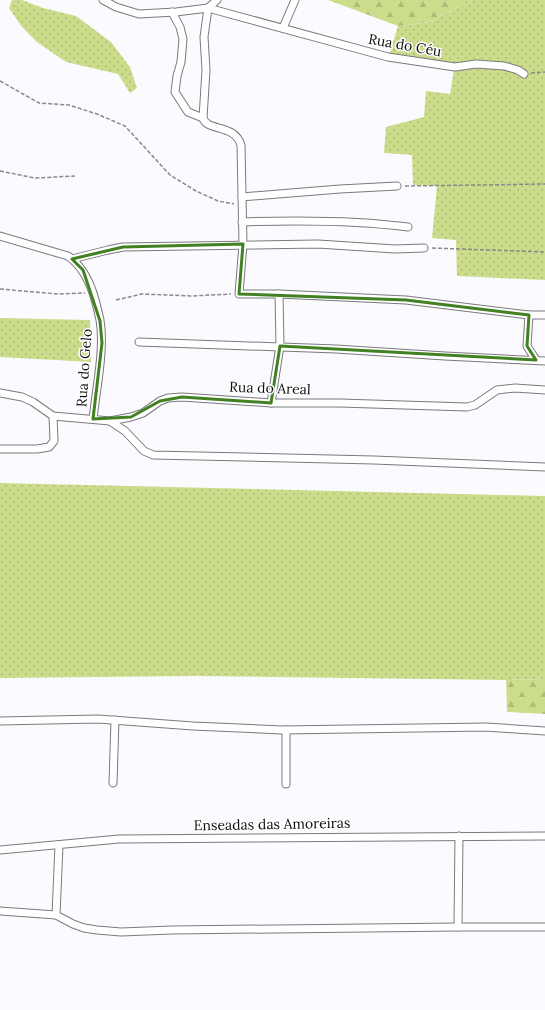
<svg xmlns="http://www.w3.org/2000/svg" width="545" height="1010" viewBox="0 0 545 1010" font-family="Lora,serif">
<defs>
<pattern id="grass-dots" width="8" height="8" patternUnits="userSpaceOnUse"><rect width="8" height="8" fill="#cbdd8b"/><path d="M2 2h.1M6 6h.1" fill="none" stroke="#adbc77" stroke-width="1.8" stroke-linecap="round"/></pattern>
<pattern id="forest-firs" width="22" height="20" patternUnits="userSpaceOnUse"><rect width="22" height="20" fill="#cbdd8b"/><path d="M5 1l3.5 6h-7zM16 11l3.5 6h-7z" fill="#adbc77"/></pattern>
</defs>
<rect width="100%" height="100%" fill="#fbfbff"/>
<g fill="url(#grass-dots)">
<path d="M12,0H22L43,8L76,16L111,42L130,67L137,88L130,93L118,74L66,62L37,42L22,27L9,8Z"/>
<path d="M473,0H545V280L457,276L456,240L432,238L437,186L413,185L412,155L384,153L386,127L424,117L426,91L450,94L455,64L390,53L398,26L429,22Z"/>
<path d="M0,318L90,320L91,362L0,357Z"/>
<path d="M0,483L545,496V679L506,680L196,676L0,678Z"/>
</g>
<g fill="url(#forest-firs)">
<path d="M328,0H473L429,22L398,26Z"/>
<path d="M545,679V714L507,712L506,680Z"/>
</g>
<g fill="none" stroke-linecap="round" stroke-linejoin="round">
<defs>
<g id="minor">
<path d="M103,0L116,7L139,14L176,12L208,8L388,57L455,67L476,64L504,66L518,70L524,74"/>
<path d="M217,0L208,8L204,37L206,70L203,118C207,132 234,123 241,145L243,244L239,294H279L280,346L271,403"/>
<path d="M172,12L180,27L183,39L181,62L177,76L175,92L188,112L203,118"/>
<path d="M283,28L295,0"/>
<path d="M242,197L340,189L397,186"/>
<path d="M242,222C298,220 353,220 408,227"/>
<path d="M0,236L68,256C81,265 88,278 93,293C96,302 98,311 100,320C105,348 96,390 93,419"/>
<path d="M72,259L108,250L123,247L318,244L395,249L424,248"/>
<path d="M279,294L406,300L529,315H545"/>
<path d="M529,315L527,346L536,360"/>
<path d="M139,342L336,349L445,356L545,361"/>
<path d="M0,393L22,397L33,402L53,416L110,421L131,417L143,413L160,401L168,398L182,397L271,403H340L467,407L475,405L497,390L515,388L545,390"/>
<path d="M110,421L125,431L144,451L153,455L374,460L545,467"/>
<path d="M0,449H37L49,447L54,441L53,416"/>
<path d="M0,721L98,719L193,726L282,730L486,727L545,731"/>
<path d="M113,783L115,720"/>
<path d="M286,784V730"/>
<path d="M0,850L119,839L545,836"/>
<path d="M0,911L56,915L73,924L84,928L97,930L121,932L172,930L458,927H545"/>
<path d="M56,915L59,845"/>
<path d="M458,927L459,836"/>
</g>
</defs>
<use href="#minor" stroke="#797a7c" stroke-width="9"/>
<g stroke="#88898b" stroke-width="1.5" stroke-dasharray="4 2" stroke-linecap="butt">
<path d="M531,73L545,72"/>
<path d="M0,81L39,103L69,105L97,114L125,126L170,175L196,191L218,201L234,204"/>
<path d="M0,171L35,178L75,176"/>
<path d="M405,186L545,184"/>
<path d="M432,248L545,252"/>
<path d="M0,289L58,294L85,293"/>
<path d="M116,300L142,294L191,296L231,294"/>
</g>
<use href="#minor" stroke="#fff" stroke-width="7"/>
</g>
<path fill="none" stroke="#418121" stroke-width="3" stroke-linejoin="round" d="M243,244L239,294L406,300L529,315L527,346L536,360L280,346L271,403L182,397L160,401L131,417L93,419L102,343L100,321L83,270L72,259L123,247Z"/>
<g text-anchor="middle" stroke-width="3" stroke-linejoin="round" paint-order="stroke">
<g font-size="14" fill="#0b0c0d" stroke="#fff">
<text transform="translate(405 45) rotate(10)" y="5">Rua do Céu</text>
<text transform="translate(84 368) rotate(-86)" y="5">Rua do Gelo</text>
<text transform="translate(270 388) rotate(2)" y="5">Rua do Areal</text>
<text transform="translate(272 824) rotate(-1)" y="5">Enseadas das Amoreiras</text>
</g>
</g>
</svg>
